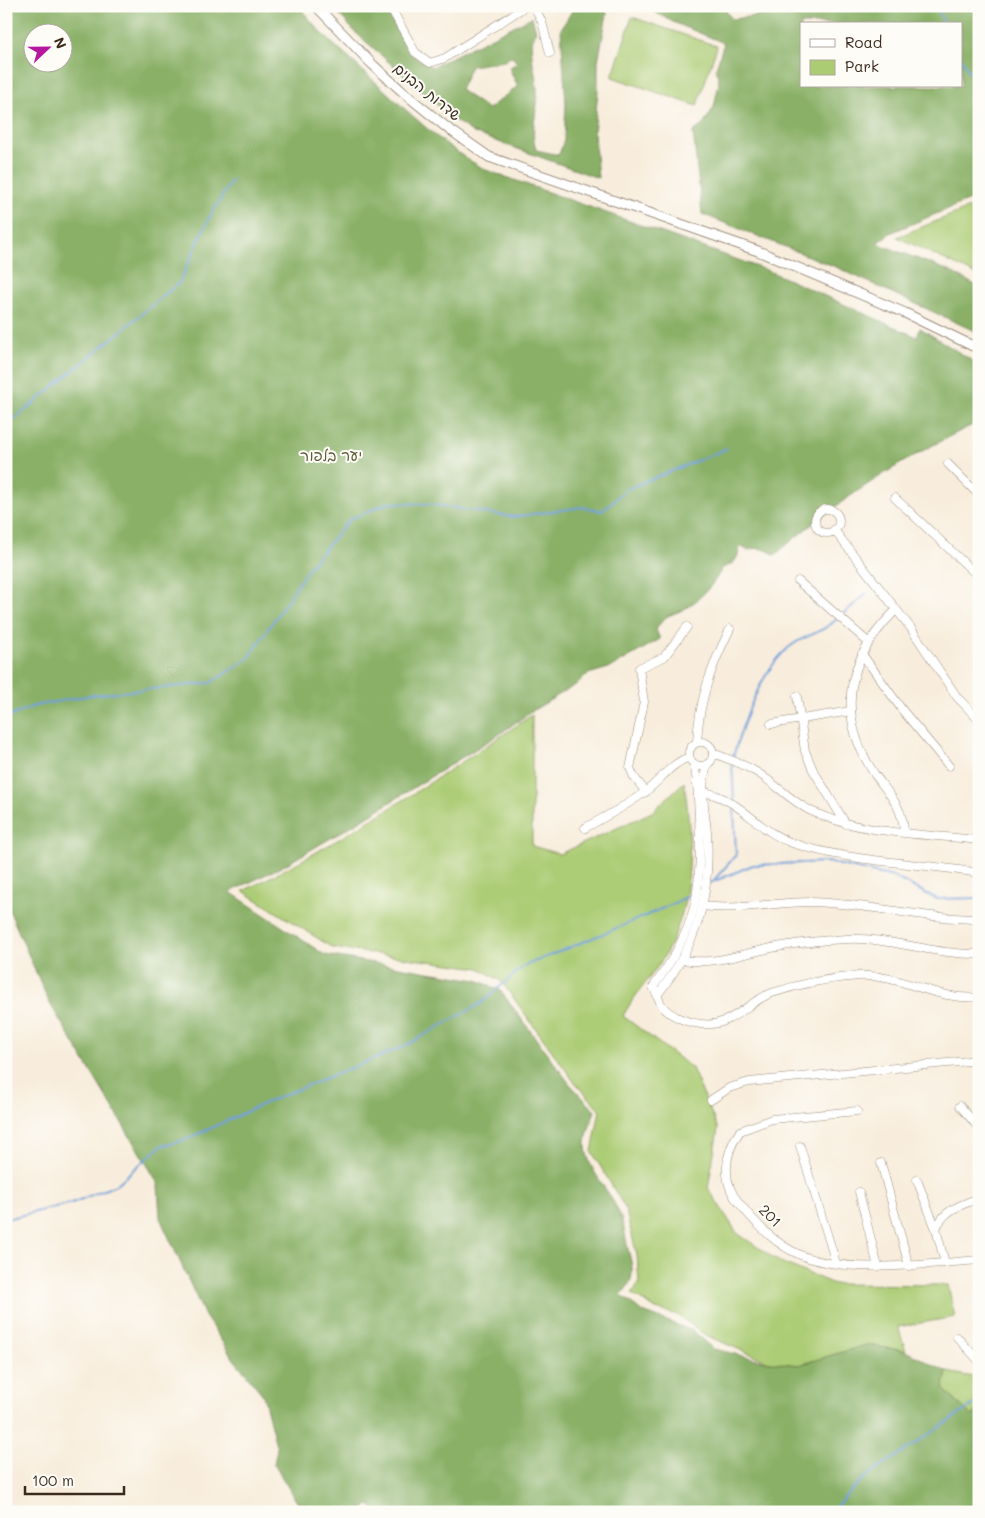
<svg xmlns="http://www.w3.org/2000/svg" width="985" height="1518" viewBox="0 0 985 1518" font-family="Mali,'Playpen Sans Hebrew',sans-serif">
<rect width="100%" height="100%" fill="#fdfcf7"/>
<filter id="ink" filterUnits="userSpaceOnUse"><feTurbulence type="fractalNoise" baseFrequency=".02" numOctaves="2"/><feDisplacementMap in="SourceGraphic" scale="10" xChannelSelector="R" yChannelSelector="G"/><feConvolveMatrix kernelMatrix="1 2 1 2 8 2 1 2 1" color-interpolation-filters="sRGB"/></filter>
<filter id="wash" filterUnits="userSpaceOnUse"><feTurbulence type="fractalNoise" baseFrequency=".0096" numOctaves="4" result="noise"/><feDisplacementMap in="SourceGraphic" scale="20" xChannelSelector="R" yChannelSelector="G"/><feGaussianBlur stdDeviation="1.12" result="paint"/><feColorMatrix in="noise" values="0 0 0 0 0 0 0 0 0 0 0 0 0 0 0 0 0 1.4 0 .05"/><feComposite in="paint" operator="in"/></filter>
<g filter="url(#wash)">
<rect width="100%" height="100%" fill="#f8eddc"/>
<g fill="#accc74" stroke="#747b49">
<path d="M632,17L717,46L697,106L612,77Z"/>
<path d="M979,204V276L897,237Z"/>
<path d="M532,715V846L560,854L652,812L684,782C693,842 695,910 660,963C648,981 633,997 623,1016L692,1068L718,1129L708,1188L737,1233L778,1261L834,1284L948,1285L955,1317L898,1327L906,1351L866,1345L799,1365L769,1362L705,1335L678,1315L656,1309L632,1294L639,1282L637,1255L625,1208L592,1152L600,1110L573,1080L501,981L479,968L333,948L243,891C344,841 439,778 532,715Z"/>
<path d="M947,1372L979,1378V1410L972,1416L943,1389Z"/>
</g>
<g fill="#89b066" stroke="#626d42" fill-rule="evenodd">
<path d="M6,6H299C319,34 347,56 372,79C408,111 443,147 486,170L769,271L917,337L920,328L979,365V422C906,456 835,502 775,555C765,548 759,547 747,550L740,546C738,559 735,564 722,568C715,583 703,596 689,606C673,617 666,611 656,630L660,639L612,667L588,674L577,684L532,711L498,735L360,821L285,865L230,892L325,955L477,980L500,990L569,1083L595,1111C591,1122 585,1137 586,1148C589,1172 610,1191 619,1213C625,1226 625,1239 629,1253C634,1272 634,1280 621,1295L643,1312L693,1331L714,1349L769,1362L799,1365L866,1345L906,1351L947,1372L943,1389L972,1416L979,1410V1512H378L369,1505L360,1512H303L274,1464L277,1449L263,1395L233,1358L205,1316L160,1218L158,1185L155,1178L49,1002L6,903ZM32,32H62V62H32Z"/>
<path d="M332,6H384L409,53L432,67L532,17L536,31C526,47 536,70 537,88C539,109 529,130 536,150L559,155L564,140L566,104L561,29L572,11L571,6H605L607,14L598,61V90L594,134L598,178L474,133L454,120L355,32ZM512,56L517,63L509,68L518,86L488,109L460,90L471,66L504,61Z"/>
<path d="M636,6H730L726,12L733,19L755,16L787,6H979V196L890,233L877,243L949,271L979,287V333L836,267L702,214L693,132L703,125L714,107L719,83L716,68L724,43L673,22L653,11ZM801,24H961V86H801Z"/>
</g>
<g fill="none" stroke-linecap="round" stroke-linejoin="round">
<g stroke="#72a0da" stroke-width="2">
<path d="M937,6L944,24"/>
<path d="M961,58L979,90"/>
<path d="M6,426L179,283L209,218L232,180"/>
<path d="M842,615L866,594"/>
<path d="M6,718L34,706L92,695L210,683L248,659L310,566L350,519L388,503L429,504L513,517L582,507L602,511L627,489L726,449"/>
<path d="M733,757C743,722 762,664 795,643C811,633 822,633 838,618"/>
<path d="M732,762L734,802"/>
<path d="M715,879L736,855L734,809"/>
<path d="M710,883L753,865L827,862L894,877L937,899L979,898"/>
<path d="M6,1219L72,1203L116,1185L161,1146L185,1140L274,1099L401,1048L480,1004L524,966L622,926L675,903L695,892"/>
<path d="M830,1512L864,1478L979,1401"/>
</g>
</g>
</g>
<g filter="url(#ink)">
<g fill="none" stroke-linecap="round" stroke-linejoin="round">
<defs>
<g id="minor">
<path d="M390,6L415,52L430,63L445,58L526,6"/>
<path d="M534,6L542,22L550,53"/>
<path d="M948,464L979,495"/>
<path d="M895,498L979,577"/>
<circle cx="827" cy="521" r="12"/>
<path d="M834,530L910,627L957,697L979,720"/>
<path d="M798,581L868,642"/>
<path d="M896,610C846,659 835,714 875,775C889,794 903,807 904,832"/>
<path d="M862,654L903,711L949,766"/>
<path d="M797,696L805,751L813,770L846,824"/>
<path d="M771,724L851,711"/>
<circle cx="701" cy="754" r="12"/>
<path d="M697,742C699,700 711,667 730,629"/>
<path d="M713,753C728,759 744,764 758,773C777,785 791,801 811,811C860,834 924,834 979,840"/>
<path d="M694,764C698,781 698,800 699,817C703,889 697,929 653,987C657,993 659,1002 663,1007C672,1017 689,1023 701,1024C732,1028 746,1002 772,993C799,984 831,978 859,976C900,973 937,1002 979,997"/>
<path d="M646,792L634,777L630,768L644,702L639,668L664,657L687,627"/>
<path d="M704,792C743,800 757,831 792,843C852,863 917,862 979,873"/>
<path d="M585,828C606,816 627,806 646,791C661,780 670,764 689,757"/>
<path d="M703,906C739,911 774,902 810,902C867,903 922,919 979,919"/>
<path d="M682,960C717,966 748,951 783,946C803,942 826,940 847,939C891,937 933,955 979,954"/>
<path d="M658,994C698,943 711,897 707,832C705,811 699,784 708,764"/>
<path d="M711,1100L729,1088L749,1082L979,1060"/>
<path d="M960,1106L979,1128"/>
<path d="M857,1111L772,1119L740,1131C724,1153 721,1183 740,1204C755,1223 772,1241 794,1252C840,1276 927,1264 979,1260"/>
<path d="M800,1146L836,1263"/>
<path d="M881,1163L909,1266"/>
<path d="M917,1180L936,1229L945,1263"/>
<path d="M859,1192L878,1267"/>
<path d="M936,1229C943,1210 961,1205 979,1198"/>
<path d="M957,1337L979,1361"/>
</g>
<path id="major" d="M316,6L372,64L404,93L446,127L489,157L758,251L905,313L979,349"/>
</defs>
<use href="#minor" stroke="#9a8c7d" stroke-width="9"/>
<use href="#major" stroke="#9a8c7d" stroke-width="11"/>
<use href="#minor" stroke="#fff" stroke-width="8"/>
<use href="#major" stroke="#fff" stroke-width="9"/>
</g>
</g>
<g text-anchor="middle" stroke-width="4" stroke-linejoin="round" paint-order="stroke">
<g font-size="15" fill="#3b2a1e" stroke="#fdfcf7">
<text transform="translate(427 92) rotate(39)" y="5">שדרות הבנים</text>
<text transform="translate(770 1216) rotate(45)" y="5">201</text>
</g>
<g font-size="15" fill="#5d5b38" stroke="#fdfcf7">
<text x="331" y="461">יער בלפור</text>
</g>
</g>
<rect width="985" height="1518" fill="none" stroke="#fdfcf7" stroke-width="25"/>
<rect x="800" y="22" width="162" height="65" fill="#fdfcf7" stroke="#afa8a0"/>
<rect x="810" y="39" width="25" height="8" fill="#ffffff" stroke="#afa8a0"/>
<text x="845" y="48" font-size="15" fill="#3b2a1e">Road</text>
<rect x="810" y="60" width="25" height="15" fill="#accc74" stroke="#afa8a0"/>
<text x="845" y="72" font-size="15" fill="#3b2a1e">Park</text>
<g transform="translate(48 48) rotate(68)"><circle r="24" fill="#fdfcf7" stroke="#afa8a0"/>
<path d="M0-4L9 19L0 12L-9 19Z" fill="#b5179e"/>
<text y="-8" font-size="14" font-weight="bold" text-anchor="middle" fill="#3b2a1e">N</text>
</g>
<path d="M25 1486v8h99v-8" fill="none" stroke="#3b2a1e" stroke-width="2.5"/>
<text x="32" y="1486" font-size="15" fill="#3b2a1e" stroke="#fdfcf7" stroke-width="4" paint-order="stroke">100 m</text>
</svg>
